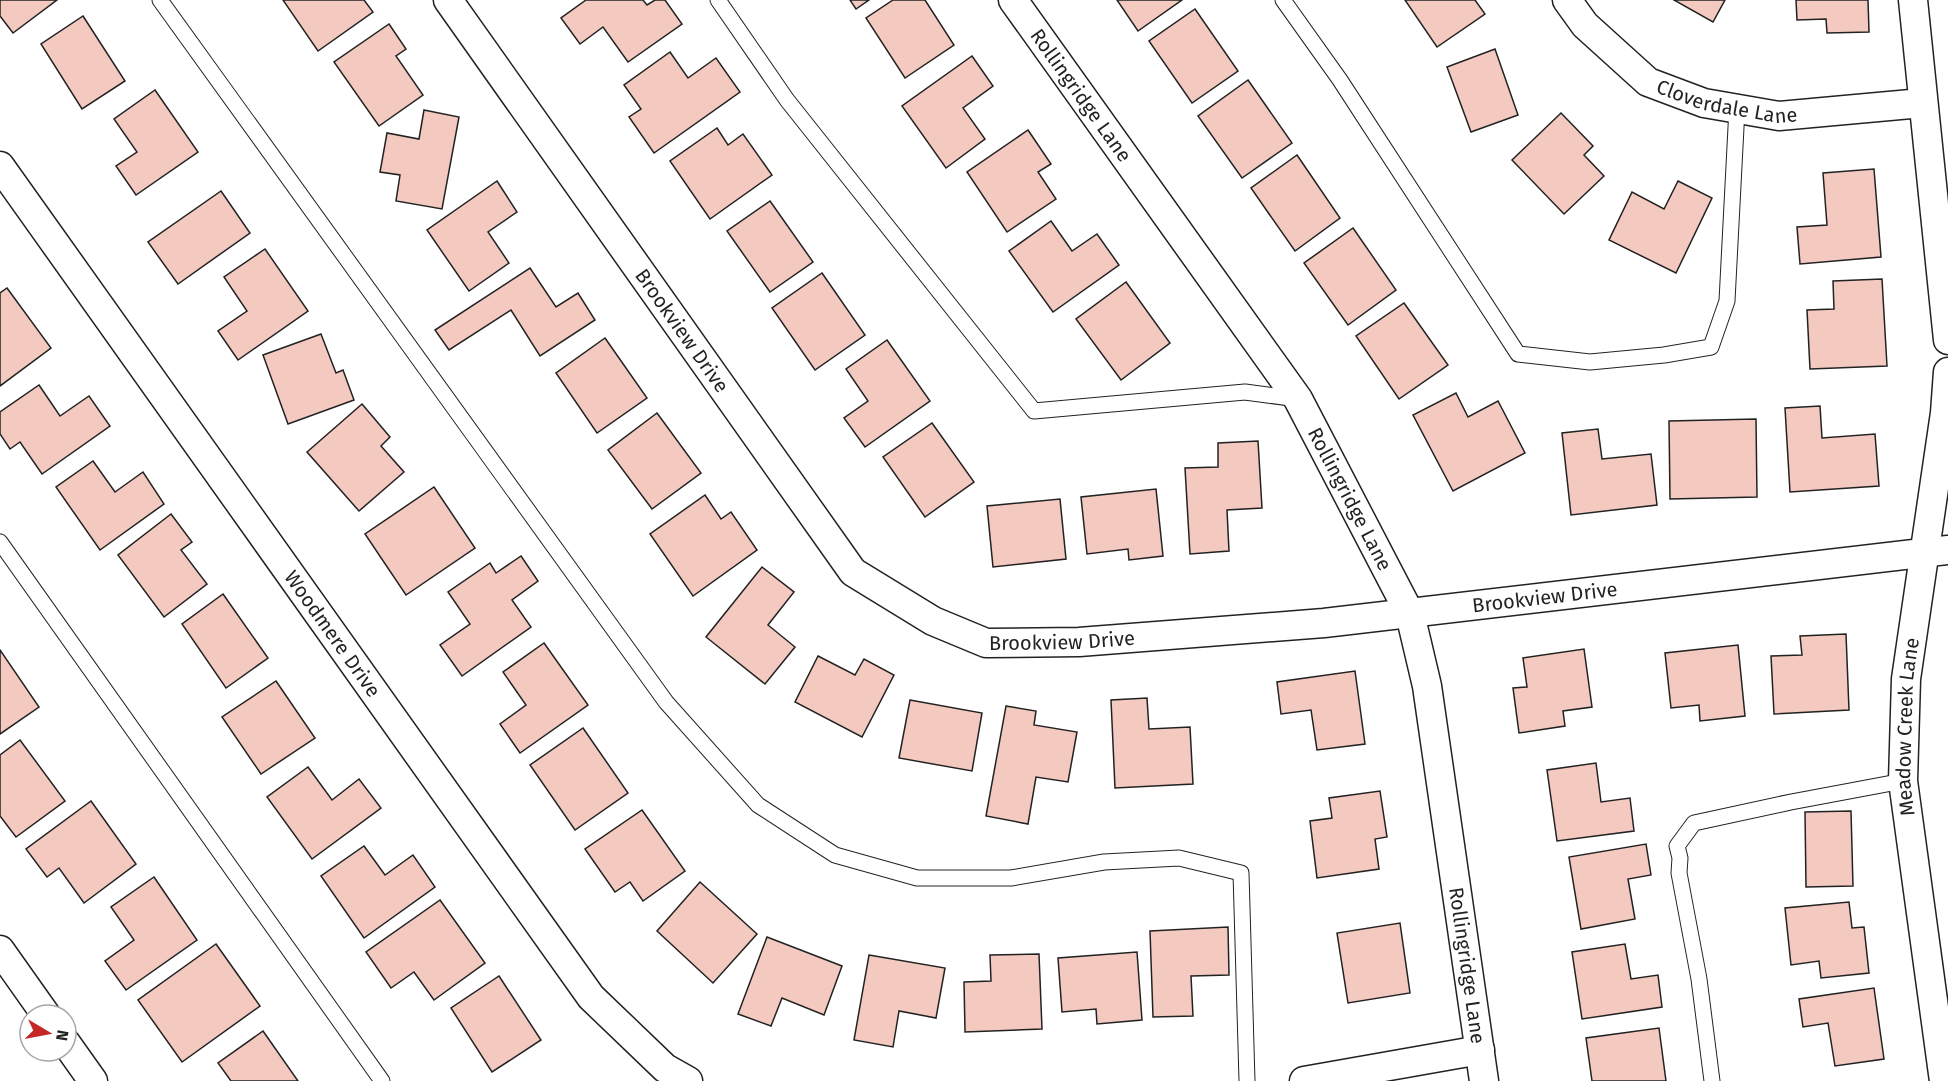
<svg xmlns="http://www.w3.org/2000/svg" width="1948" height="1081" viewBox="0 0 1948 1081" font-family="'Fira Sans',sans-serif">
<rect width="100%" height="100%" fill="#fff"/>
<g fill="#f3c9c0" stroke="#222" stroke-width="1.5">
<path d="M0,0H57L13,33L0,16Z"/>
<path d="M283,0H364L373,12L318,51Z"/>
<path d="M586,0H643L647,5L655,0H665L682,24L628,62L603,27L580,44L561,18Z"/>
<path d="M850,0H869L856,9Z"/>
<path d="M893,0H925L954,45L905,78L866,18Z"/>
<path d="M1117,0H1182L1138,31Z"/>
<path d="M1405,0H1475L1485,14L1437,47Z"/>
<path d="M1674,0H1725L1713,22Z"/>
<path d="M1796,0H1868L1869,32L1827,33L1826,19L1797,20Z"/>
<path d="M1195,9L1238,71L1192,103L1149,41Z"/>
<path d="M83,16L125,81L82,109L41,44Z"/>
<path d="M389,24L406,49L396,56L423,95L379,126L334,62Z"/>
<path d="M1495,49L1518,115L1471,132L1447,67Z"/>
<path d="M670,52L688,78L716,58L740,92L654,153L629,117L641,109L624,85Z"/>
<path d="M972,56L993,86L963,108L985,139L946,168L902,106Z"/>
<path d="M1248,80L1292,143L1242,178L1198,116Z"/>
<path d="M155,90L198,152L136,195L116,166L137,152L114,119Z"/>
<path d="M424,110L459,117L442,209L396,201L400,175L380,172L387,133L419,139Z"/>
<path d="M1561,113L1593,146L1584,155L1604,176L1564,214L1512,160Z"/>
<path d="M717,128L728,145L743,134L772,175L710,219L670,161Z"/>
<path d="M1028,130L1051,164L1038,172L1056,199L1007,232L967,172Z"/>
<path d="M1297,155L1340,218L1295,251L1251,188Z"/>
<path d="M1874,169L1881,257L1800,264L1797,227L1827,225L1823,173Z"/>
<path d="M497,181L517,212L488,232L509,263L469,291L427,230Z"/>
<path d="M1678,181L1712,198L1676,273L1609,240L1632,192L1664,209Z"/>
<path d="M221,191L250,233L178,284L148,242Z"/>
<path d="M770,201L813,262L770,292L727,231Z"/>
<path d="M1051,221L1072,251L1097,234L1119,265L1053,312L1009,251Z"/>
<path d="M1353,228L1396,290L1348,325L1304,263Z"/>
<path d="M265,249L308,311L238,360L218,331L247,311L224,277Z"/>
<path d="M530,268L556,307L578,293L595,320L540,356L511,310L449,350L435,330Z"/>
<path d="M822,273L865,335L815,370L772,308Z"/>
<path d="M1882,279L1887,366L1810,369L1807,310L1834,309L1833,281Z"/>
<path d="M1126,282L1170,343L1121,380L1076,319Z"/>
<path d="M7,288L51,348L0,386V293Z"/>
<path d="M1404,303L1448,365L1399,399L1356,336Z"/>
<path d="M321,334L336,373L343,370L354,400L288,424L263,355Z"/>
<path d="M605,338L647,398L597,433L556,373Z"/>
<path d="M887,340L930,401L865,447L844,418L868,401L846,369Z"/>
<path d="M39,385L60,416L89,396L110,426L42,474L20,442L10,449L0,434V412Z"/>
<path d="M1456,393L1468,417L1498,401L1525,453L1453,491L1413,415Z"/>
<path d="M362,404L390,437L381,446L404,472L359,511L307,452Z"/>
<path d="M1820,406L1822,438L1875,434L1879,486L1790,492L1785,408Z"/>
<path d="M657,413L701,473L652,509L608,450Z"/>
<path d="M1756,419L1757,497L1670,499L1669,421Z"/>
<path d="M932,423L974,482L925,517L883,457Z"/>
<path d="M1598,429L1602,459L1651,454L1657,505L1571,515L1562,433Z"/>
<path d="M1258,441L1262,508L1227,510L1229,551L1190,554L1185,468L1218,467V443Z"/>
<path d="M93,461L115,492L143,472L164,504L100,550L56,487Z"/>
<path d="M434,487L475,548L406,595L365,534Z"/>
<path d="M1156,489L1163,556L1129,560L1128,549L1087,554L1081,497Z"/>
<path d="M705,495L721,519L731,512L757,550L693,596L650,534Z"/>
<path d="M1060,499L1066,559L993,567L987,506Z"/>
<path d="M171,514L192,542L181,550L207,584L164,617L118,555Z"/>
<path d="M521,556L538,581L512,600L531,627L462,676L440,645L470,624L448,592L490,563L496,573Z"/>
<path d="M762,567L794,592L768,625L795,647L765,684L706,637Z"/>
<path d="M223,594L268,658L226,688L182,624Z"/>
<path d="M1846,634L1849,710L1774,714L1771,656L1802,655L1800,636Z"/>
<path d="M544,643L588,705L520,753L500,724L526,705L503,672Z"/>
<path d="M1738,645L1745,716L1700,721L1699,705L1671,708L1665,653Z"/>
<path d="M1584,649L1592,707L1563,711L1565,726L1519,733L1513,688L1527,687L1523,658Z"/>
<path d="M0,650L39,707L0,734Z"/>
<path d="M818,656L855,675L864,659L894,675L862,737L795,702Z"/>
<path d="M1355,671L1365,744L1317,750L1311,710L1281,714L1277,682Z"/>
<path d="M276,681L315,738L261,774L222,717Z"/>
<path d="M1147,698L1149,729L1190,727L1193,784L1115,788L1111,700Z"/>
<path d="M910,700L982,713L972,771L899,758Z"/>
<path d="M1006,706L1036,711L1034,725L1077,732L1068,782L1036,777L1028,824L986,816Z"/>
<path d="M583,728L628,793L575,830L530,765Z"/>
<path d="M20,740L65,801L16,837L0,816V755Z"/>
<path d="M1596,763L1601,802L1630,798L1634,831L1557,841L1547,770Z"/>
<path d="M308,767L332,800L359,779L381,808L312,859L267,797Z"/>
<path d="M1380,791L1387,837L1375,839L1379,869L1317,878L1310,821L1332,818L1329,798Z"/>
<path d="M91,801L136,864L84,903L59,868L47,877L26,849Z"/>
<path d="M642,810L685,871L643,901L630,882L615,892L585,849Z"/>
<path d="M1851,811L1853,886L1806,887L1805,812Z"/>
<path d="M1646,844L1651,875L1628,879L1635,919L1581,929L1569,857Z"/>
<path d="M364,846L385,875L413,855L435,887L364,938L321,876Z"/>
<path d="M154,877L197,940L126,990L105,961L134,940L111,907Z"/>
<path d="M700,882L757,934L713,983L657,931Z"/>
<path d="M440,900L485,963L434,1000L414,972L391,988L366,952Z"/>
<path d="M1849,902L1852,928L1864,927L1869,973L1821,978L1819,961L1791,965L1785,908Z"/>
<path d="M1400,923L1410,993L1348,1003L1337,933Z"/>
<path d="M1228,927L1229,975L1191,976L1193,1016L1153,1017L1150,931Z"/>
<path d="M767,937L842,966L824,1015L782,998L771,1026L738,1014Z"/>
<path d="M216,944L260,1006L182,1062L138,1000Z"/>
<path d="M1625,944L1631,979L1658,975L1662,1007L1582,1019L1572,952Z"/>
<path d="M1137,952L1142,1020L1097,1024L1096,1009L1062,1012L1058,958Z"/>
<path d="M1039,954L1042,1029L965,1032L964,982L991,981L990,955Z"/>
<path d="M869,955L945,968L936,1018L899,1011L893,1047L854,1040Z"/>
<path d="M499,976L541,1040L492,1072L451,1008Z"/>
<path d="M1874,988L1884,1059L1835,1066L1828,1023L1803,1027L1799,999Z"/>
<path d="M1659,1028L1666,1081H1592L1586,1038Z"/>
<path d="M263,1031L298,1081H231L218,1063Z"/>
</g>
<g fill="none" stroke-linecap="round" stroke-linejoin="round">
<defs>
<g id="lane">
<path d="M160,0L666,702L758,805L835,855L917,878H1011L1104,862L1179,858L1241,873L1247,1081"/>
<path d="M718,0L787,100L1034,411L1245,392L1298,399"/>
<path d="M1283,0L1340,80L1518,354L1590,362L1664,355L1711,347L1727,301L1737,108"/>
<path d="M0,542L382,1081"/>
<path d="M1712,1081L1699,979L1679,873L1680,858L1677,846L1694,823L1791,802L1903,781"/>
</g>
<g id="street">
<path id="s1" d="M448,0L853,572L933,621L986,643L1079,642L1324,623L1948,550"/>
<path id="s2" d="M1013,0L1298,399L1410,614L1427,686L1484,1081"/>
<path id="s3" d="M1567,0L1585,25L1648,82L1704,103L1779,116L1922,103"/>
<path d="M1913,0L1948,340"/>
<path id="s4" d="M0,166L591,997L665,1068L688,1081"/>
<path d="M0,950L46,1015"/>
<path d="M66,1043L93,1081"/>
<path d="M1304,1081L1480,1050"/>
<path id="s5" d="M1944,1081L1903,781L1906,679L1945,413L1948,372"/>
</g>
</defs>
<use href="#lane" stroke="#222" stroke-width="17"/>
<use href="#street" stroke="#222" stroke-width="31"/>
<use href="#lane" stroke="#fff" stroke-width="15"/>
<use href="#street" stroke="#fff" stroke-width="28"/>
</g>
<g text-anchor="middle" stroke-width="4.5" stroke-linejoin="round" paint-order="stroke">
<g font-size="20" fill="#222" stroke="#fff">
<text dy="7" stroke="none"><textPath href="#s2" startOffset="117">Rollingridge Lane</textPath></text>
<text dy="7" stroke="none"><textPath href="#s3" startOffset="198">Cloverdale Lane</textPath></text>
<text dy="7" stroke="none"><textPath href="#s1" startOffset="405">Brookview Drive</textPath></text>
<text dy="7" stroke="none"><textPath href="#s2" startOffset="603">Rollingridge Lane</textPath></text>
<text dy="7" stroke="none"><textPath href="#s1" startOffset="1413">Brookview Drive</textPath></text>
<text dy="7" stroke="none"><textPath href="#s4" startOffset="574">Woodmere Drive</textPath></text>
<text dy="7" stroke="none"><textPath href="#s1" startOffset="928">Brookview Drive</textPath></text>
<text dy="7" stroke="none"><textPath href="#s5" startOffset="357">Meadow Creek Lane</textPath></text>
<text dy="7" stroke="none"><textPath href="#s2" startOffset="1089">Rollingridge Lane</textPath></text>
</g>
</g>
<g transform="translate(48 1033) rotate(100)"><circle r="28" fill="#ffffff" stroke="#a7a7a7" stroke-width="1.5"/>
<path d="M0-4.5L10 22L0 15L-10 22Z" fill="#c62828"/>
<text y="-9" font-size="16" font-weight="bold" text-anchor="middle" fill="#222222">N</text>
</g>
</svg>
